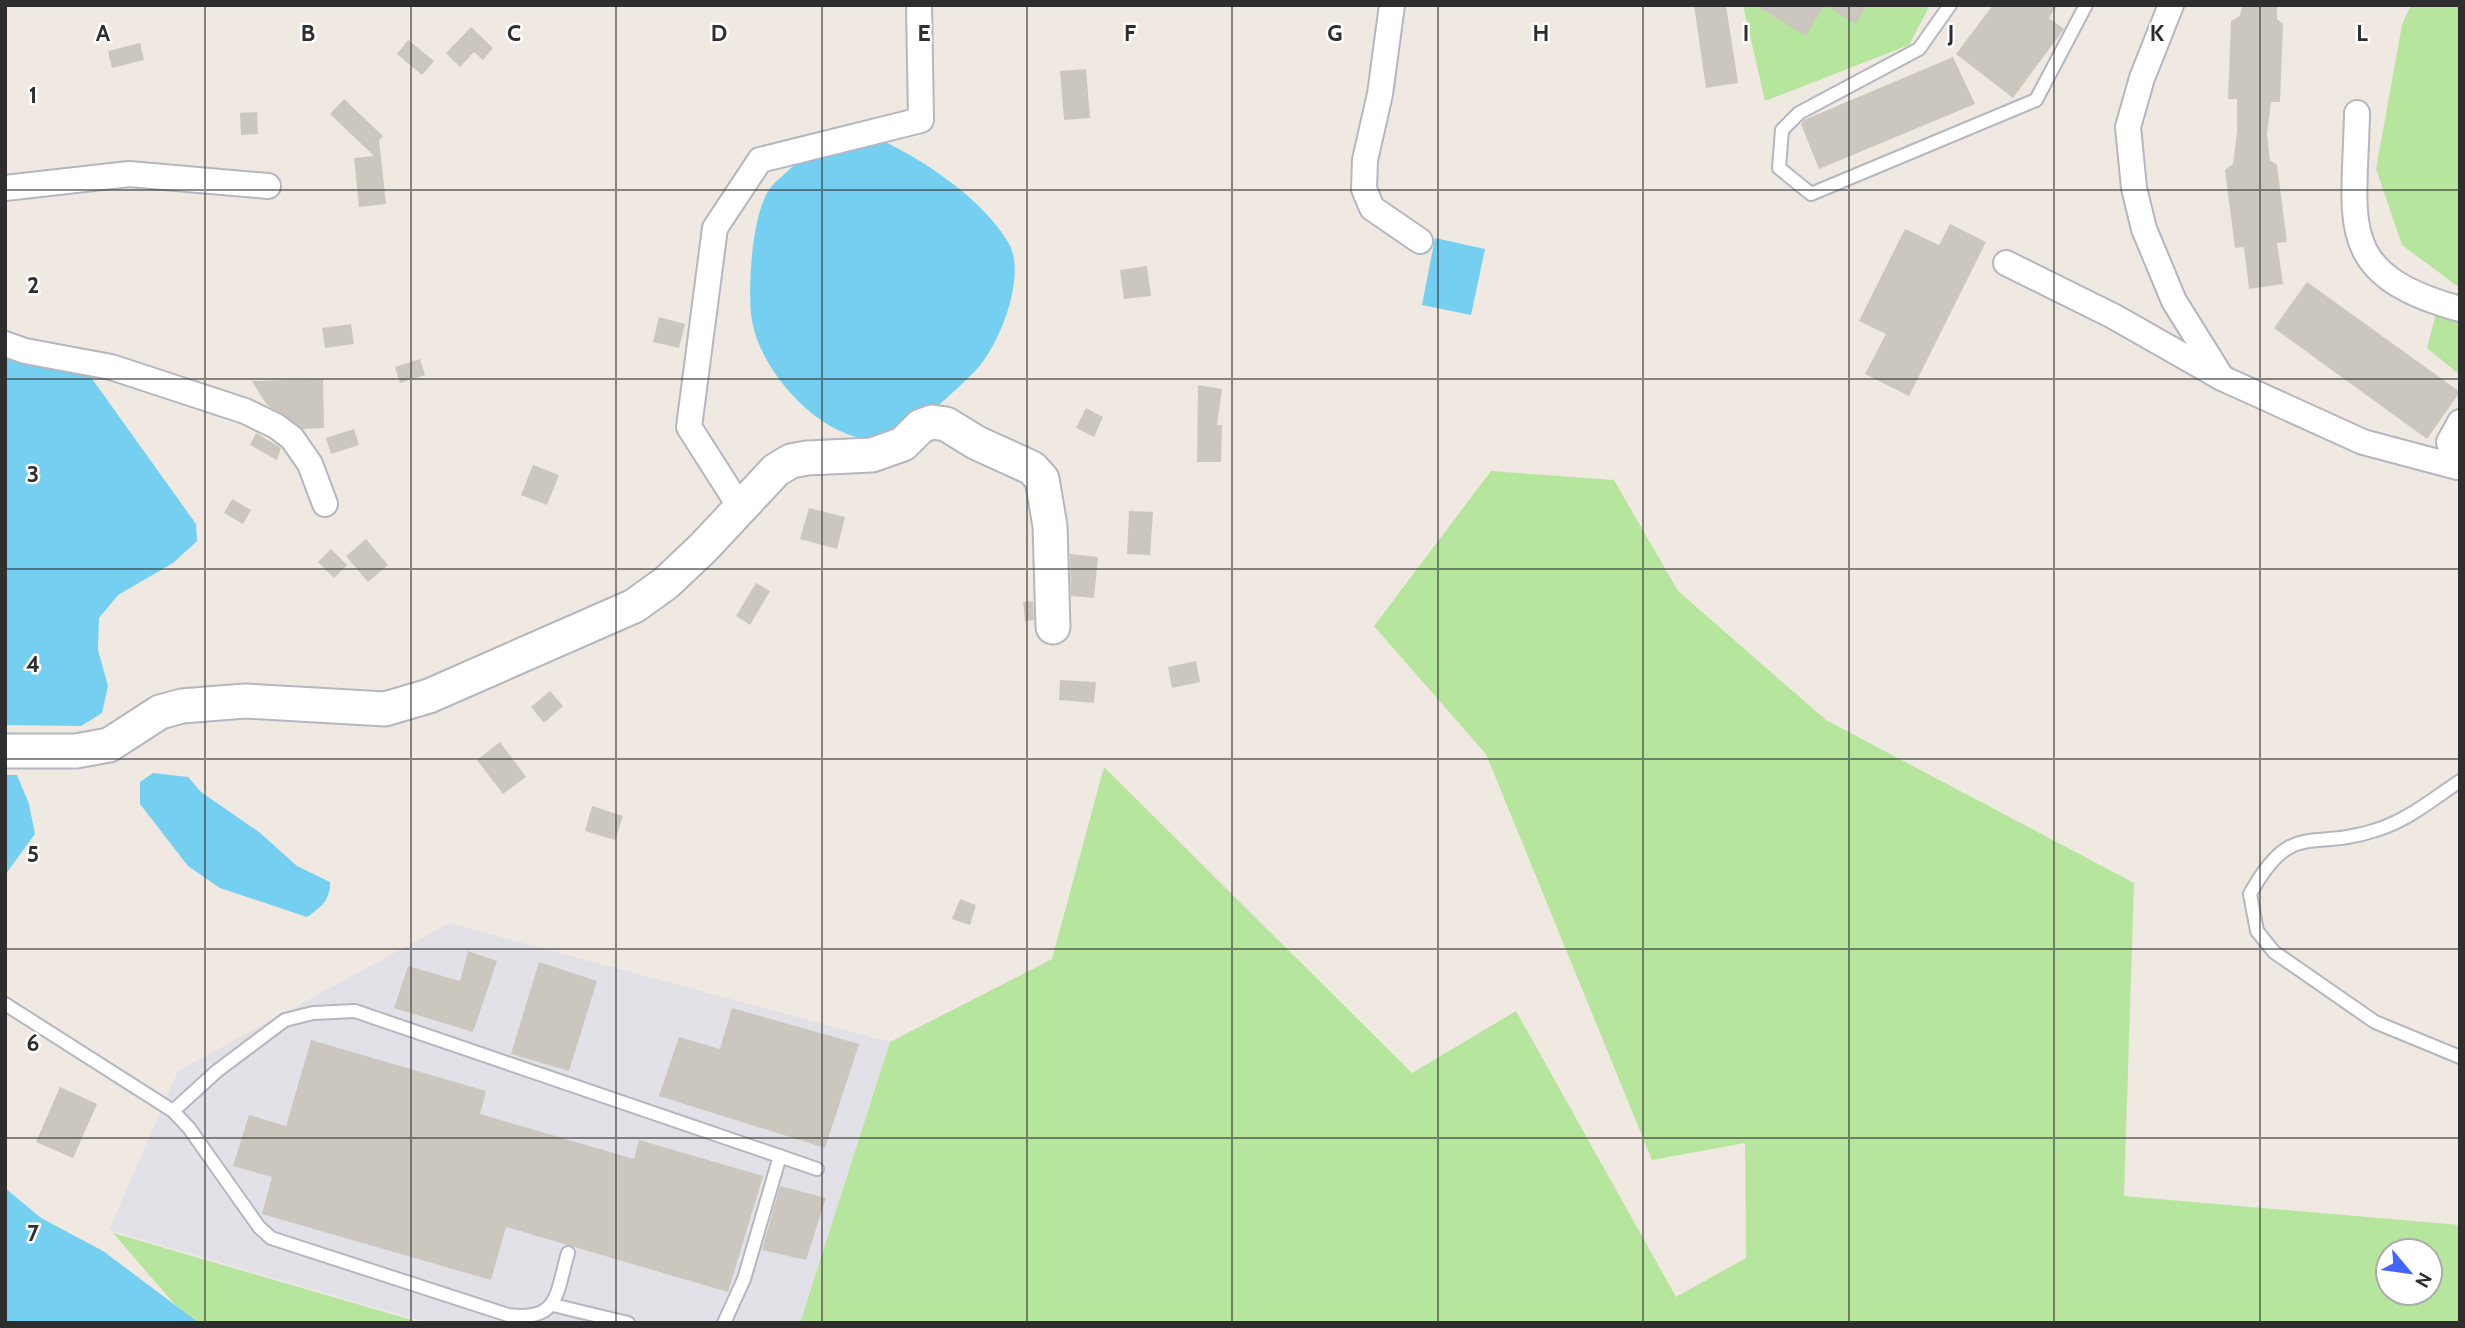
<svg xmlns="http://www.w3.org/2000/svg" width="2465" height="1328" viewBox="0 0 2465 1328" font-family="Cabin,sans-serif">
<rect width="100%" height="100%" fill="#efe9e1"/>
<path fill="#e3e1e8" d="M449,923L890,1042L800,1323H428L109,1230L178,1071Z"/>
<g fill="#b6e59e" fill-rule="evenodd">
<path d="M1743,5H1930L1909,45L1765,101Z"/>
<path d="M2411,5H2460V288L2402,245L2376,169L2402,25Z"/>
<path d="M2442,290L2460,294V375L2427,348Z"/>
<path d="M1491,471L1614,480L1678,591L1826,720L2134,883L2124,1196L2460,1225V1323H800L890,1042L1052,959L1104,767L1412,1073L1516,1011L1676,1297L1746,1258L1745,1143L1652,1160L1486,754L1374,626ZM2430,1251V1293H2388V1251Z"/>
<path d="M113,1233L422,1323H199L176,1306Z"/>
</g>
<g fill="#75cff0">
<path d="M874,137C919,156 985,200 1009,244C1027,276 999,347 975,371C957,389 912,433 887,438C829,450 760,373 752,320C747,290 752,214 769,190C774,182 784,175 791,168C796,163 801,156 807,153C825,144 853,142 874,137Z"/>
<path d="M1435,238L1485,249L1471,315L1422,305Z"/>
<path d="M5,353L85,369L196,524L197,541L173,563L118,595L99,618L98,650L108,686L102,713L81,726L5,725Z"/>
<path d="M153,773L188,777L201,792L259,832L297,866L330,882C330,900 322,907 307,917L220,888L188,866L140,804V782Z"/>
<path d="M5,775H17L29,804L35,834L5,875Z"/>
<path d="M5,1188L41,1218L103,1251L199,1323H5Z"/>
</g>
<g fill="#cbc7bf">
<path d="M1694,5H1726L1738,83L1706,88Z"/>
<path d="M1755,5H1825L1806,36Z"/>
<path d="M1825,5H1867L1856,24Z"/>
<path d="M1993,5H2057L2049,18L2064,29L2013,98L1956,54Z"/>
<path d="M2242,5H2277V19L2283,24L2280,102H2271L2267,134L2270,160L2277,165L2287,242L2277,243L2283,284L2249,289L2244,247L2235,248L2225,170L2233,164L2237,132V99H2228L2231,21L2240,16Z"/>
<path d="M471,27L493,48L483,60L474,52L460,67L446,53Z"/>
<path d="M408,40L434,61L422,75L397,54Z"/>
<path d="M140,43L144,60L112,68L108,51Z"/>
<path d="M1953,57L1975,104L1819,169L1801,124L1804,120Z"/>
<path d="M1086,69L1090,118L1064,120L1060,71Z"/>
<path d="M344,99L383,136L379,140L386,204L359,207L354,158L374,156L330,114Z"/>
<path d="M257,112L258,134L241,135L240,113Z"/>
<path d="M1950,224L1986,242L1909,396L1865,374L1886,334L1859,321L1905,229L1939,245Z"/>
<path d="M1147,266L1151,296L1124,299L1120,270Z"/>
<path d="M2307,282L2460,392L2427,439L2274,328Z"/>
<path d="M659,317L685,324L679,348L653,342Z"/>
<path d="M351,324L354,344L325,348L322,328Z"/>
<path d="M420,359L425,375L400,383L395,367Z"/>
<path d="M323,379L324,428L303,429L267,405L252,381Z"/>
<path d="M1198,385L1222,389L1217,425H1222L1221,462H1197Z"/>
<path d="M1086,408L1103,417L1094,437L1076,428Z"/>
<path d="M354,429L359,445L331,454L326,438Z"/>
<path d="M256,433L281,448L277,460L250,445Z"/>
<path d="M533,465L559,475L547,505L521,495Z"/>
<path d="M232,499L251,510L243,524L224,513Z"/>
<path d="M809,508L845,517L837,549L800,539Z"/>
<path d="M1129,511L1153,512L1150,555L1127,554Z"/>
<path d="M366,539L388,565L368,582L346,556Z"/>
<path d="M331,549L347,565L334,578L318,562Z"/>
<path d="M1070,554L1098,557L1094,598L1071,596Z"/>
<path d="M756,583L770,591L750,625L736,616Z"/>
<path d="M1033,601L1034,620L1025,621L1023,602Z"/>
<path d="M1196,661L1200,682L1172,688L1168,667Z"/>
<path d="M1060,680L1096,682L1094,703L1059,700Z"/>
<path d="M550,691L563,706L544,723L531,707Z"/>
<path d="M500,742L526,777L503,794L477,760Z"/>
<path d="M592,806L623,816L615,840L585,831Z"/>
<path d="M960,899L976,905L970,925L952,919Z"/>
<path d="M468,951L497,961L473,1032L394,1008L408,966L460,981Z"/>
<path d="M539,962L597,981L569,1071L511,1054Z"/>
<path d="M732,1008L859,1044L825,1148L659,1096L679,1037L720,1049Z"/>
<path d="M311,1040L486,1091L480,1114L634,1159L639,1140L763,1176L728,1292L506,1227L491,1280L262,1214L272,1177L233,1166L249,1115L286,1126Z"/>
<path d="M60,1087L97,1104L73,1158L36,1142Z"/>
<path d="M780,1186L826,1198L806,1260L762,1250Z"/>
</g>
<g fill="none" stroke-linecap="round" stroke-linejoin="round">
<defs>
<g id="lane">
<path d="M1950,5L1919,49L1799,113L1782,130L1779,168L1811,194L2036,100L2086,5"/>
<path d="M2460,781C2434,798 2407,821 2376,830C2311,852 2292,818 2250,894L2257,931L2274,952L2375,1022L2460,1057"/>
<path d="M5,1004L173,1111L189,1128L259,1227L271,1238L508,1315C559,1322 556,1294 568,1253"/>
<path d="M173,1111L217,1071L285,1020L313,1013L355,1011L817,1169"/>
<path d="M553,1305L628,1323"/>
<path d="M724,1323L744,1279L780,1156"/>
</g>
<g id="street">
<path d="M1392,5L1380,94L1365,160L1364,189L1372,208L1420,241"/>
<path d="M2171,5L2142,78L2128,127L2134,188L2144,229L2174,301L2222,378"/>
<path d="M2357,113C2355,223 2333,274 2460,309"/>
<path d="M5,188L129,174L268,186"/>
<path d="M2006,263L2113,316L2222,378L2363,442L2457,467L2449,442L2460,422"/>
<path d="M5,344L25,351L111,367L245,411L276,426L292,438L310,464L325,504"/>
<path d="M740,507L689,427L715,228L760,160L921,120L919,5"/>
</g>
<path id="secondary" d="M5,751H76L109,745L160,712L182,706L245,701L385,709L429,696L634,606L666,583L703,548L776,470L791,461L807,458L872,455L903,444L921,426L932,422L946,424L977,443L1032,468L1042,479L1050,526L1053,627"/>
</defs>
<use href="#lane" stroke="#b4b7c1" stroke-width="16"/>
<use href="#street" stroke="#b4b7c1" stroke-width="28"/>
<use href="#secondary" stroke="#b4b7c1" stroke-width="37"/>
<use href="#lane" stroke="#fff" stroke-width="12"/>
<use href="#street" stroke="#fff" stroke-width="24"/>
<use href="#secondary" stroke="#fff" stroke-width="33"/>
</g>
<path fill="none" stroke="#2e2e2e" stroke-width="2" stroke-opacity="0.55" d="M205,5V1323M411,5V1323M616,5V1323M822,5V1323M1027,5V1323M1232,5V1323M1438,5V1323M1643,5V1323M1849,5V1323M2054,5V1323M2260,5V1323M5,190H2460M5,379H2460M5,569H2460M5,759H2460M5,949H2460M5,1138H2460"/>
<g font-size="23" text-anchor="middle" font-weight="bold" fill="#2e2e2e" stroke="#fff" stroke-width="5" stroke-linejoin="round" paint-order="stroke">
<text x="103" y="41">A</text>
<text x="308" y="41">B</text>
<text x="514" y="41">C</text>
<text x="719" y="41">D</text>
<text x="924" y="41">E</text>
<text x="1130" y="41">F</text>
<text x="1335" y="41">G</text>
<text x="1541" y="41">H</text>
<text x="1746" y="41">I</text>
<text x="1951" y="41">J</text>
<text x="2157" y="41">K</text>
<text x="2362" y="41">L</text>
<text x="33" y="103">1</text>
<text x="33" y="293">2</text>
<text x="33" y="482">3</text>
<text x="33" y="672">4</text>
<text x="33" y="862">5</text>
<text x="33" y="1051">6</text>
<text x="33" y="1241">7</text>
</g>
<rect width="2465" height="1328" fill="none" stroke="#2e2e2e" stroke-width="14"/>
<g transform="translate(2409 1272) rotate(119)"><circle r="33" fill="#ffffff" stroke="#ababab" stroke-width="2"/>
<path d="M0-5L12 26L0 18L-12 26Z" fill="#4264fb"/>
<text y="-10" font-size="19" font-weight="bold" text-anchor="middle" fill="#2e2e2e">N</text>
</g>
</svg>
